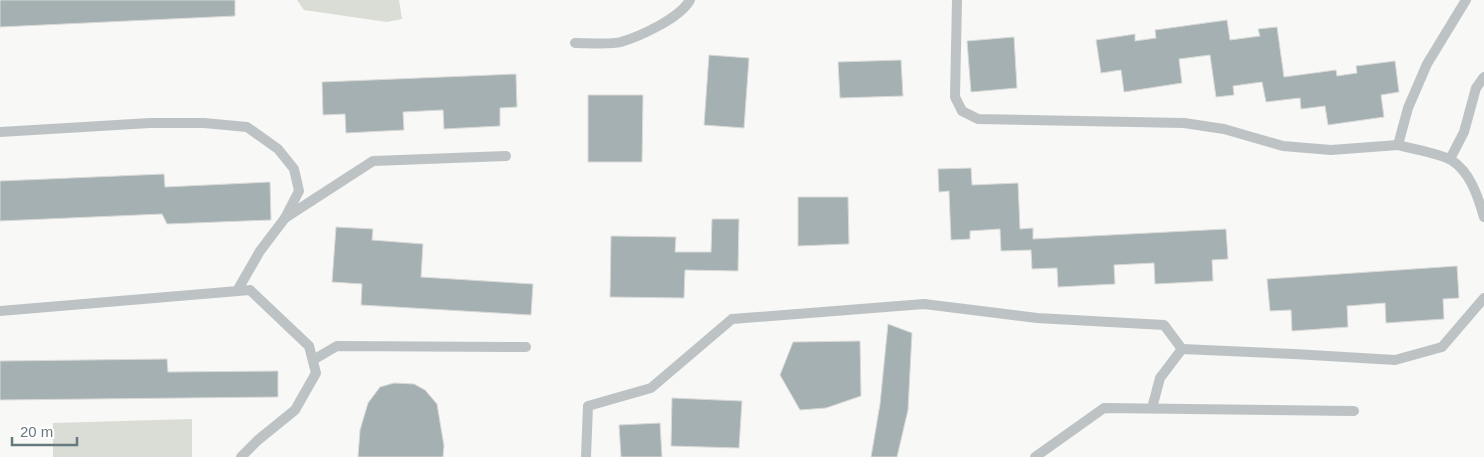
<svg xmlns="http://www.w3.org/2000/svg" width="1484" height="457" viewBox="0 0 1484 457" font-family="Helvetica,sans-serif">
<rect width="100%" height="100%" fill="#f8f8f6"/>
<g fill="#daddd6">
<path d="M297,0H399L402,19L387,22L304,10Z"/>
<path d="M192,419V457H53V423Z"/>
</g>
<g fill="#a5b0b3" stroke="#dadad8">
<path d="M0,0H235V16L0,27Z"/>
<path d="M1227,20L1230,40L1260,36L1258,29L1277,27L1284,77L1336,70L1337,76L1357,73L1356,66L1395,61L1399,92L1381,95L1384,117L1328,125L1325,106L1301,109L1300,98L1266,102L1262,82L1233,86L1234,95L1216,97L1210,55L1179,59L1182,83L1124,92L1121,70L1101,73L1096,40L1135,34V41L1156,38L1155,30Z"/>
<path d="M1014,37L1017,88L971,92L967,41Z"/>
<path d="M709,55L749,58L744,128L704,125Z"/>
<path d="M901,60L903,96L840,98L838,62Z"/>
<path d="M516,74L517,107L500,108V126L444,129L443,110L403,112L404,130L346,133L345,114L323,115L322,82Z"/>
<path d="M588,95H643L642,162H588Z"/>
<path d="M971,168L972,185L1018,183L1020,229L1033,228V239L1226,229L1228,259L1212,260L1213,281L1155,284L1154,263L1114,265L1115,284L1058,287L1057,268L1032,269L1031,250L1001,251L1000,229L970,231V239L951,240L949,191L939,192L938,169Z"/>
<path d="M164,174L165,187L270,182L271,220L167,224L162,214L0,221V181Z"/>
<path d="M798,197H848L849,244L798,246Z"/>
<path d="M712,219H739L738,271L685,270L684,298L610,297L611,236L676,237L675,252H711Z"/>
<path d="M336,227L373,229L372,240L423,244L421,277L533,284L531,315L361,305L362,284L332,282Z"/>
<path d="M1457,266L1459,298L1443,299L1444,319L1386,323L1385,303L1347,306L1348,327L1292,331L1291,310L1270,311L1267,279Z"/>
<path d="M888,324L912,333L908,410L897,457H871L880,404Z"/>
<path d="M860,341L861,396L826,408L800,410L780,375L793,342Z"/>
<path d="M167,359L168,372L278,371V397L0,400V361Z"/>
<path d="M394,383L414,384L425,390L437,404L444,446L443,457H358L360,430L368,403L380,387Z"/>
<path d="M672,398L742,401L739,448L671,446Z"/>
<path d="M660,423L662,457H621L619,425Z"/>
</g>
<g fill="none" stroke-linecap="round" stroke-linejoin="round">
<g stroke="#bdc3c5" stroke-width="10">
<path d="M957,0L955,97L962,111L978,119L1184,123L1224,129L1283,146L1331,150L1398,145"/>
<path d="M1466,0L1427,64L1408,108L1398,145C1412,149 1439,153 1451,160C1470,171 1478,197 1484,217"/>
<path d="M575,43C588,43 609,45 621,42C641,36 680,18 690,0"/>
<path d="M0,132L150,123H204L247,127L278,149L294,169L299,191L285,218L260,251L237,291"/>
<path d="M1450,159L1464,132L1476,88L1484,77"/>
<path d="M285,218L373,161L506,156"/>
<path d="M0,311L250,290L309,346L316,373L295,410L258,440L241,457"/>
<path d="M313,360L337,346L526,347"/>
<path d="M1152,408L1160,378L1182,349L1294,354L1395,360L1442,347L1484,298"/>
<path d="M586,457L588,406L651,388L732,319L924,304L1037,318L1164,325L1182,349"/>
<path d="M1035,457L1104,408L1354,411"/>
</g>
</g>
<path d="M12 437v8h65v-8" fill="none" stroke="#66797f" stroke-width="2.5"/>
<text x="20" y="437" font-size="15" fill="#66797f" stroke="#ffffff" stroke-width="4" paint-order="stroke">20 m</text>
</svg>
